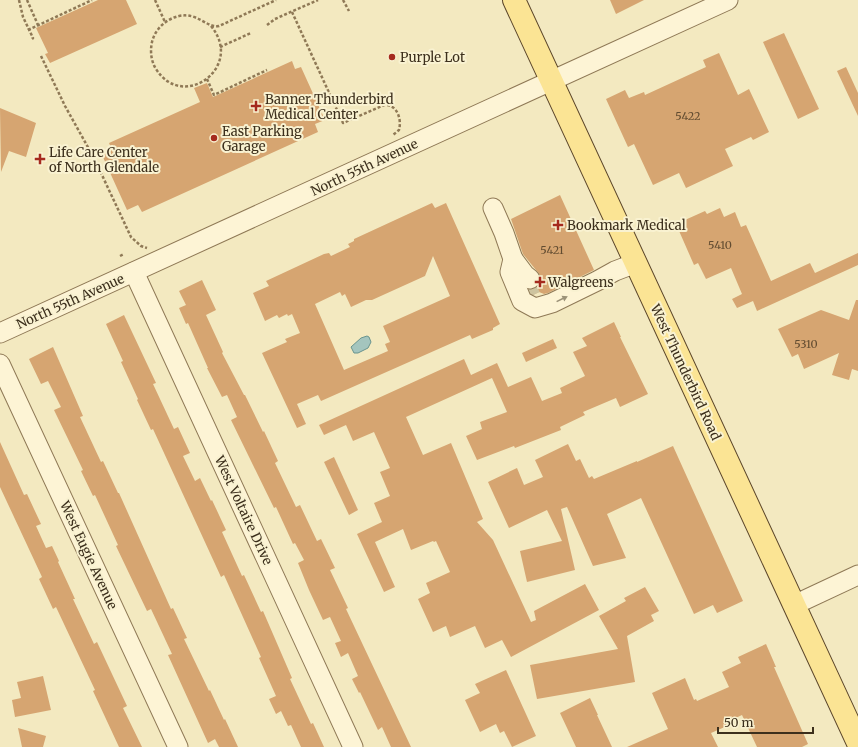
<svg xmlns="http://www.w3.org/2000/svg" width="858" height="747" viewBox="0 0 858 747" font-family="Merriweather,serif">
<rect width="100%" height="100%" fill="#f3e9c0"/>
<path fill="#a4c5be" stroke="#69948e" d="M367,336L369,337L371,342L368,348L358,353H354L351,347L361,338Z"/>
<g fill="#d6a571" fill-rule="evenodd">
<path d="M98,0H126L137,24L50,63L45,54L48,53L36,28Z"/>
<path d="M610,0H644L616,14Z"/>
<path d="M784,33L819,109L798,119L763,42Z"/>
<path d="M719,53L738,95L749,89L769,132L753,140L751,137L725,149L733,166L686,188L679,173L653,185L634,144L628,147L606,99L625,90L629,98L644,92L645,95L706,67L703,60Z"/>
<path d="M292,61L295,69L301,67L325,120L315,124L318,132L142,212L138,205L127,210L102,155L112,150L109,143L200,102L194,88L207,83L213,97Z"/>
<path d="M846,67L858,93V116L837,71Z"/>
<path d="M0,108L36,123L26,157L9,151L1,172Z"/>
<path d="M560,195L594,270L548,293L544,294L539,292L533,295L531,293L529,290L534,289L539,286L541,281L540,275L523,254L511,219Z"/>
<path d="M432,203L435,208L446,203L500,324L493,328V330L472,339L470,335L321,401L318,395L297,404L306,424L297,428L262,353L287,342L285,339L300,333L292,314L288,316L287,314L279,318L277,315L265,321L253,293L269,286L266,281L324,254L329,253L331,256L350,247L348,244L354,241V239ZM433,256L450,296L383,326L390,342L385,344L388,351L344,370L315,304L340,292L342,296L345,294L351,307L366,300H372L425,276Z"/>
<path d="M720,208L724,217L735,212L741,227L746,225L771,281L810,263L815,273L858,253V265L757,311L753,301L737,308L732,299L742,294L731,268L706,279L698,263L694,265L676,224L705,211L707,214Z"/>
<path d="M202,280L216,310L206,315L223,352L222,353L244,395H245L263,432L264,431L278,461L275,463L296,507L300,505L317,541L321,539L335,568L330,570L348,608L346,609L411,747H391L382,727L378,730L360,692L359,693L352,679L358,676L348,653L341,657L335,643L341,641L330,617L323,620L309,590L298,563L304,560L295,543L293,544L276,507L274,508L231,420L237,417L227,395L222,397L207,368H208L188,323L186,324L179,308L186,305L179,291Z"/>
<path d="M856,300H858V371L852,369L849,380L832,375L839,353L804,369L798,354L792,357L778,329L821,310L849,320Z"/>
<path d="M124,315L156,383L153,384L174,429L178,427L190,453L183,456L195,481L200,478L211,501L212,500L226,530L222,532L242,576L244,575L261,612L263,611L292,678L290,679L311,724L313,723L324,747H301L291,725L288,726L281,711L276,714L269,699L276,696L259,658L261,657L224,575L221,577L153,429L151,430L137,400L138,399L121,362L123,361L106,324Z"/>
<path d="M614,322L621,337H620L648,394L620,407L616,398L583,412L585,415L560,427L561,430L515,448L514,446L477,460L466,436L482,429L480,422L507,412L492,378L406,417L423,455L451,443L483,519L477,522L493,540L531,622L536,620L534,611L585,584L599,610L511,657L502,640L485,648L475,626L450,637L446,626L433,632L418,599L430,593L426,583L450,572L436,541L434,542L433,541L411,550L403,529L375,542L395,587L384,592L357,534L382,522L374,503L390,496L380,472L390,468L374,432L353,441L346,425L324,435L319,425L464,359L471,375L497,363L508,387L531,377L542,401L562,393L560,388L585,376L573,352L587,346L582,338Z"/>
<path d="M553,339L557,348L526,362L522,353Z"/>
<path d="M53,347L83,416L80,417L101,462L103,461L118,493H119L171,609L173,608L187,638L184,639L209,691L210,690L224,720L225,719L238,747H219L215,739L208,743L168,655L172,654L151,609L147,611L116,546L118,545L95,495L93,496L81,471L83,470L54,410L61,407L48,381L41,384L29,359Z"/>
<path d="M0,442L24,495L27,494L41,524L36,526L46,548L52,546L59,561L58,562L75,599H73L94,644L97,642L127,706L123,708L142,747H119L93,691L95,690L56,607L53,609L39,579L42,577L0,487Z"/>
<path d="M568,444L576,461L580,459L589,478L592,476L594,479L637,461V462L673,446L743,601L717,613L713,605L694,614L641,498L607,514L626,558L593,566L567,507L561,509L575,570L527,582L520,551L562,541L547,510L509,528L488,482L517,468L524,485L543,477L535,460Z"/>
<path d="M334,457L358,510L349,515L324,462Z"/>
<path d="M645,587L659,611L651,615L654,621L627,636L635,682L537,699L530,665L618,649L599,616L626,601L624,598Z"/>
<path d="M766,644L776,667H774L808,744L802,747H757L742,715L725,723L727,726L711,733L718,747H627L668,729L652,693L685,678L694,700L696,699L697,701L729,687L722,672L741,663L738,657Z"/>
<path d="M506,670L536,736L512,747L504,731L500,733L496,724L480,732L465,700L480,693L475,684Z"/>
<path d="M43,676L51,710L15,717L12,700L21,698L17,682Z"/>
<path d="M590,698L598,715H597L612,747H576L560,713Z"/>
<path d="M18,728L46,736L43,747H22Z"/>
</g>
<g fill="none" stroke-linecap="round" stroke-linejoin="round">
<path stroke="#cec49f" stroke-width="19" stroke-dasharray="19 10" stroke-linecap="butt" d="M524,281L531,296"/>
<defs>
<g id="minor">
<path d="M493,208L504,233L513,259L510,272L522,301L535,308L552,303L597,281L615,271L636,263"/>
<path d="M513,259L525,275L530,279"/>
<path d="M134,272L353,747"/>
<path d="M0,333L728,0"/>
<path d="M0,364L178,747"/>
<path d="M794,605L858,575"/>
</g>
<path id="major" d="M514,0L858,743"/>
</defs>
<use href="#minor" stroke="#8f7956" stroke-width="21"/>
<use href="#major" stroke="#5c462a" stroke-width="24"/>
<g stroke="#8f7956" stroke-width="2.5" stroke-dasharray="3 2" stroke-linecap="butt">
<path d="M19,0L23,17L33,38L32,39"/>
<path d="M27,0L38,25"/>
<path d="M155,0L165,22"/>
<path d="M343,0L349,11"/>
<path d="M292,12L343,123L384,105C397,104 402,119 399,130L393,135"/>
<path d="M267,25L275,19L318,0"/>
<path d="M211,26C245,67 183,112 156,69C151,61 150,51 152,42C155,29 166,19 179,16C198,12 206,28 219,26L276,0"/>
<path d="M28,30L92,0"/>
<path d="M220,47L251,33"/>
<path d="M41,56L65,106L94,158L131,237L141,246L147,248"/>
<path d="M207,79L214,95L267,70"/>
<path d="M120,256L124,254"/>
</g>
<use href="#minor" stroke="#fdf4d5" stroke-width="19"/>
<use href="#major" stroke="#fbe494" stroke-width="22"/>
</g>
<defs><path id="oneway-solid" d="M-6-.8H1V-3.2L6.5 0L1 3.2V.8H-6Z"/></defs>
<use fill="#9c9278" href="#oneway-solid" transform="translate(562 299) rotate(-26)"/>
<g fill="#a52a1e" stroke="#f9f2d1" stroke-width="1.5">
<circle cx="392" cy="57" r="4"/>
<path d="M254 100h4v4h4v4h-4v4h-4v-4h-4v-4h4z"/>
<circle cx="214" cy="138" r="4"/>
<path d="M38 153h4v4h4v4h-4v4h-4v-4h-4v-4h4z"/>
<path d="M556 219h4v4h4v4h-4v4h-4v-4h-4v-4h4z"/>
<path d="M538 276h4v4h4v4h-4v4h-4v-4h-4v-4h4z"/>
</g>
<g text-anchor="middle" stroke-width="4" stroke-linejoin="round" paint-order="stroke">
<g font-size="11" fill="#624c31">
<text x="688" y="120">5422</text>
<text x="720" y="249">5410</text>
<text x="552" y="254">5421</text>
<text x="806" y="348">5310</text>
</g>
<g font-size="13" fill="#3c2f1c" stroke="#f9f2d1" text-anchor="start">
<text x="400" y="62">Purple Lot</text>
<text x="265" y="104">Banner Thunderbird<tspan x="265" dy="15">Medical Center</tspan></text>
<text x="222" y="136">East Parking<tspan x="222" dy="15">Garage</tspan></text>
<text x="49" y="157">Life Care Center<tspan x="49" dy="15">of North Glendale</tspan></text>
<text x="567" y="230">Bookmark Medical</text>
<text x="548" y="287">Walgreens</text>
</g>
<g font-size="13" fill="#3c2f1c" stroke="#f9f2d1">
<text transform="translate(364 167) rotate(-25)" y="5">North 55th Avenue</text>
<text transform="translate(70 301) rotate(-24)" y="5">North 55th Avenue</text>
<text transform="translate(686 372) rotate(65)" y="5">West Thunderbird Road</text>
<text transform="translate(244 510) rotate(65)" y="5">West Voltaire Drive</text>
<text transform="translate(89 555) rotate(65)" y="5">West Eugie Avenue</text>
</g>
</g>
<path d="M718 727v6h95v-6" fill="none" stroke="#3c2f1c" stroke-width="2"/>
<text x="724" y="727" font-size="12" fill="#3c2f1c" stroke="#f9f2d1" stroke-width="3" paint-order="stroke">50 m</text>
</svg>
